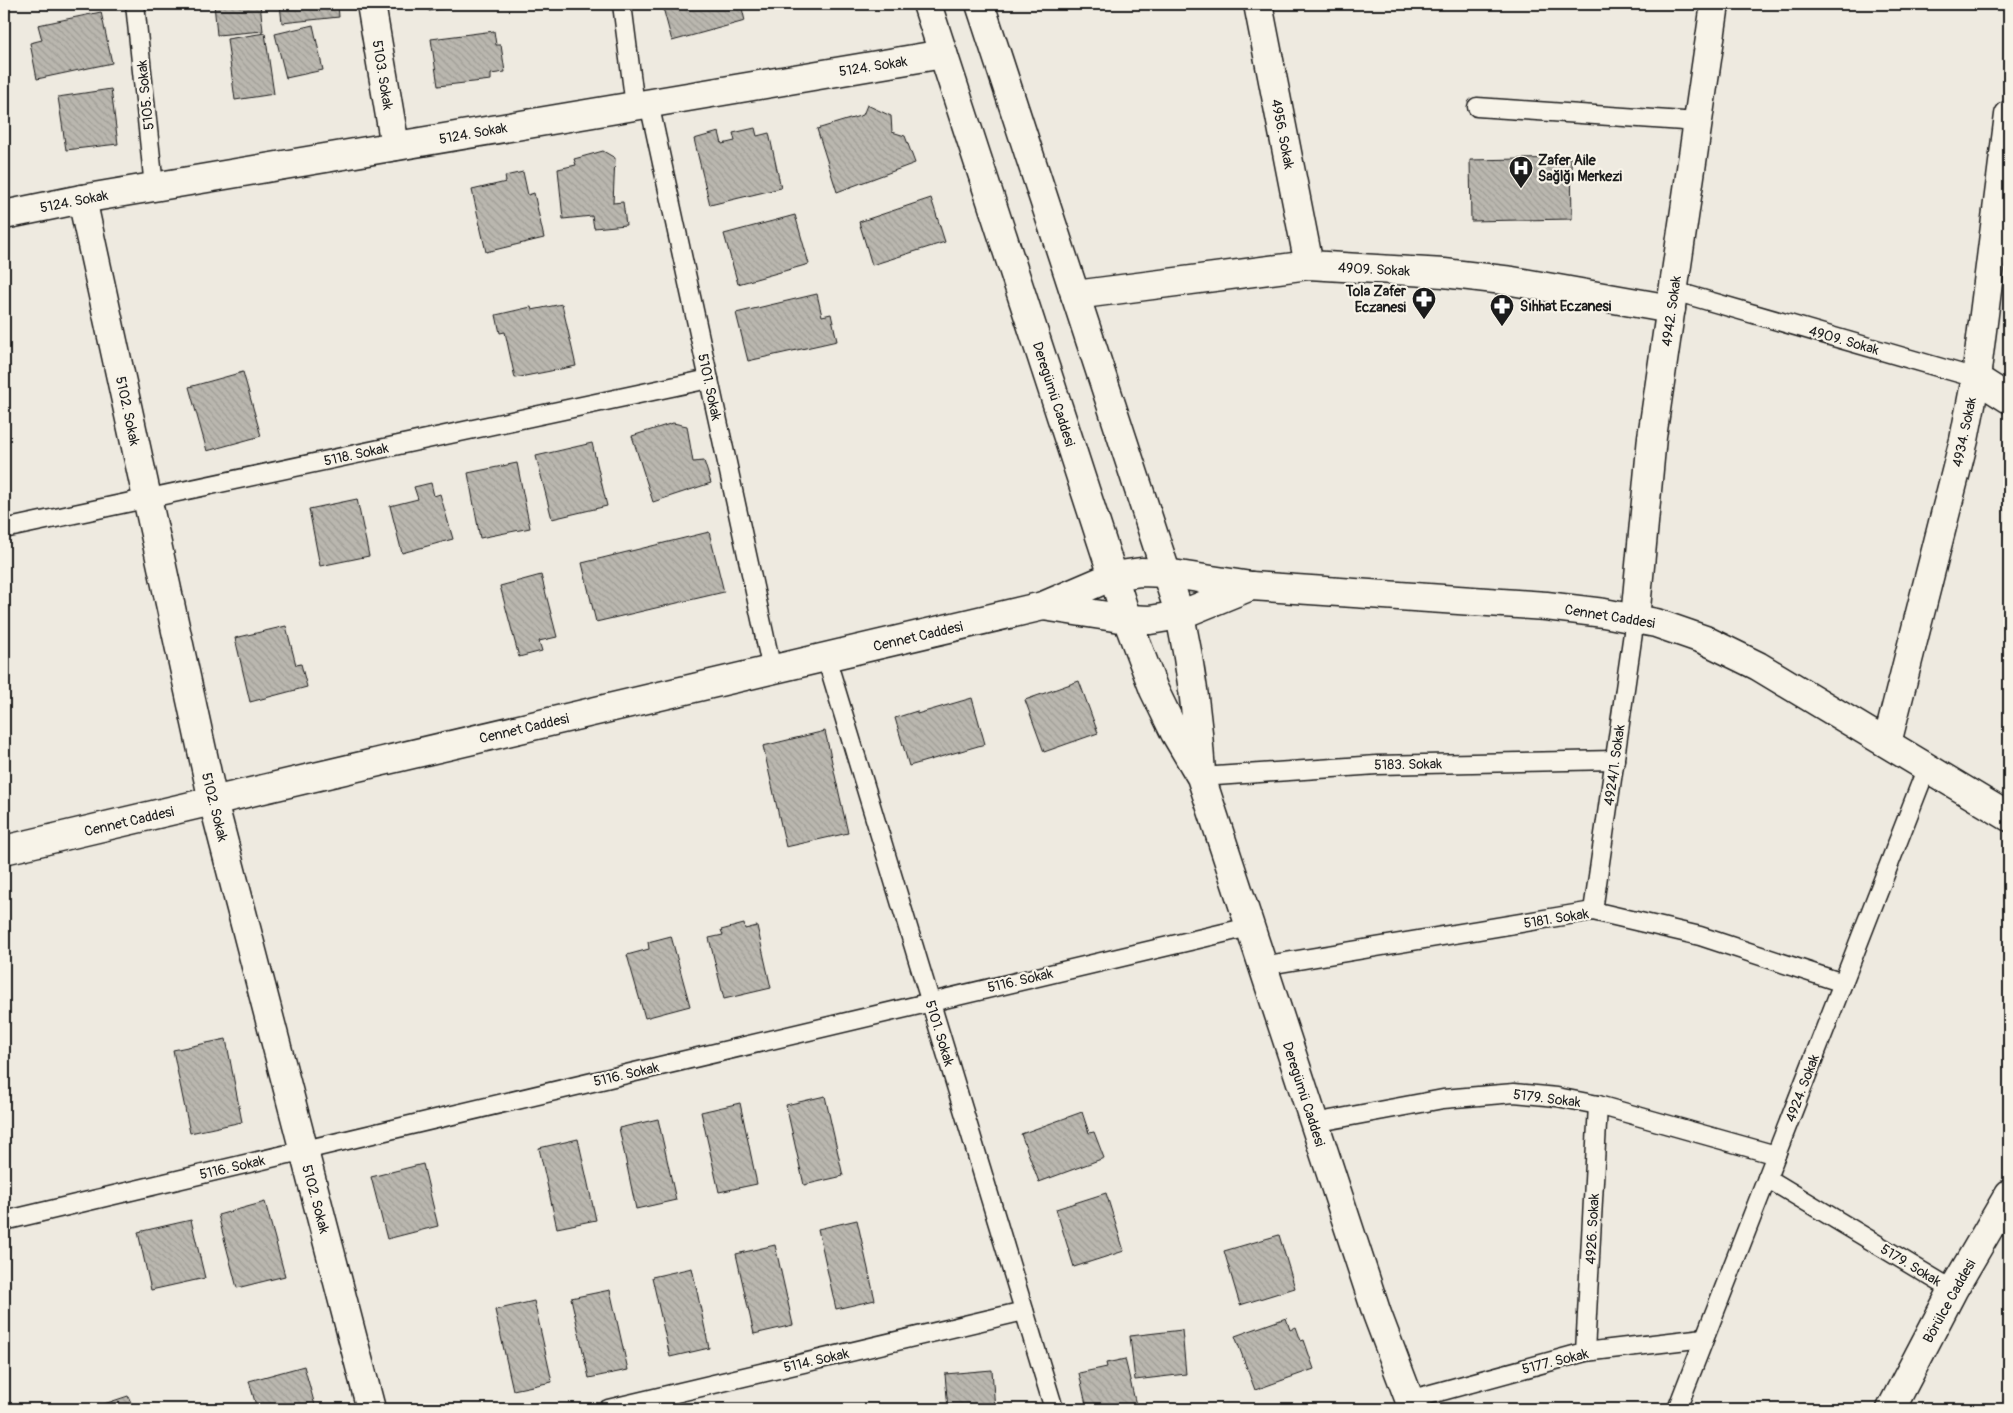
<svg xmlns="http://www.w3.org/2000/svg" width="2013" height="1413" viewBox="0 0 2013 1413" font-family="Pangolin,sans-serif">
<defs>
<pattern id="building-back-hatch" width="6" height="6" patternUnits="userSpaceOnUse" patternTransform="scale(1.25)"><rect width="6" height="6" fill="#bab7af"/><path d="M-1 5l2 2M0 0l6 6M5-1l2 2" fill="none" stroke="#9f9d96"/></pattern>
</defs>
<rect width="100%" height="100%" fill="#eeeae0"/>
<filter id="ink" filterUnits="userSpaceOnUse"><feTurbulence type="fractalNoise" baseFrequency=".02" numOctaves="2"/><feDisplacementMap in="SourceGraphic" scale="10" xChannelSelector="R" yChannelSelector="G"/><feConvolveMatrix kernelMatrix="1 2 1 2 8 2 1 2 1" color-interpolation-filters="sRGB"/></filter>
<g filter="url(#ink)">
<g fill="url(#building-back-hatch)" stroke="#1c1c1c">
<path d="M214,4H260L263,31L217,35Z"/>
<path d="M280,4H338L339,17L282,23Z"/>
<path d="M428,4H472L429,11Z"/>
<path d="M662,4H741L745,21L672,41Z"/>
<path d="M101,12L112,63L37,79L30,43L42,40L38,25Z"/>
<path d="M313,25L323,70L286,78L275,34Z"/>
<path d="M494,31L496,45H501L505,72L491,74V80L438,86L431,39Z"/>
<path d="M265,33L274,94L235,100L227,39Z"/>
<path d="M111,89L118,144L66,150L58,97Z"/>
<path d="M867,105L891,116L892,132L905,136L915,163L837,192L817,129L863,115Z"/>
<path d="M755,128L757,136L769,133L781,188L710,205L694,139L719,132L722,144L735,141L733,133Z"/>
<path d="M603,151L615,158L613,203L623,202L626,225L594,228L592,216L563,219L558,169L576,165L574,159Z"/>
<path d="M1571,158L1572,219L1471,221L1470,160Z"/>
<path d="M523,172L528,195L534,193L544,238L486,252L472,190L506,182L505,176Z"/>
<path d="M931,198L945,242L872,265L859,222Z"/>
<path d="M795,215L809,264L738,284L724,234Z"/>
<path d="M817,294L822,316L831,314L837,341L748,361L736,313Z"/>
<path d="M562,304L576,366L515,378L505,332L500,333L496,315L531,307L532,310Z"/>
<path d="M243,372L261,436L207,451L189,387Z"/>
<path d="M673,423L687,426L693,462L704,461L711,483L653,502L632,436Z"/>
<path d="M592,443L607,506L552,519L536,456Z"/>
<path d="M517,463L530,528L480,538L468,473Z"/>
<path d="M431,483L434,496L440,494L453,539L402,553L390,506L418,499L414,487Z"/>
<path d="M357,499L369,556L320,566L309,509Z"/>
<path d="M709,532L724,592L596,622L582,563Z"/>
<path d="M541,575L557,637L539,641L542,651L519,657L500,586Z"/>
<path d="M286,626L296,665L301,664L307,687L250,702L235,638Z"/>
<path d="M1079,681L1098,733L1044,752L1025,700Z"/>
<path d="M972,698L985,744L909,766L895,718L917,711V714Z"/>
<path d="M825,731L848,833L786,847L763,746Z"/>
<path d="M744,924L745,929L757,926L771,988L724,999L709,938L723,935L721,930Z"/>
<path d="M671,936L690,1006L645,1018L627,955L649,949L648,942Z"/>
<path d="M226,1039L242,1122L190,1133L173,1050Z"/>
<path d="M825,1096L843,1176L804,1185L786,1105Z"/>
<path d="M740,1103L757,1184L719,1192L701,1112Z"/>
<path d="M1082,1112L1089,1133L1094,1132L1104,1158L1039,1182L1021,1134Z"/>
<path d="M658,1119L676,1200L636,1209L619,1128Z"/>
<path d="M578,1139L596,1220L557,1228L539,1148Z"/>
<path d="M423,1164L438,1226L387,1239L371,1177Z"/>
<path d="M1106,1193L1124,1251L1074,1267L1056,1209Z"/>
<path d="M265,1202L285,1276L237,1288L218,1215Z"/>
<path d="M191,1220L205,1278L151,1290L138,1232Z"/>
<path d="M857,1220L875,1300L836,1309L818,1229Z"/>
<path d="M1279,1235L1295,1288L1240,1305L1224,1251Z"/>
<path d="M775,1245L793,1325L754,1334L736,1254Z"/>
<path d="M692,1268L709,1348L670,1357L652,1277Z"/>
<path d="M610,1290L628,1370L589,1378L571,1298Z"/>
<path d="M534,1301L552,1382L513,1390L495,1310Z"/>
<path d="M1286,1318L1290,1330L1296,1327L1301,1341L1304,1340L1314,1369L1255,1390L1235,1336Z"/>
<path d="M1182,1330L1186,1374L1135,1380L1130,1336Z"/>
<path d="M1125,1359L1137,1409H1087L1079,1373L1107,1367L1106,1363Z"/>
<path d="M304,1366L316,1409H257L249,1381Z"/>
<path d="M992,1370L995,1409H948L945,1374Z"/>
<path d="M128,1396L134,1409H93L92,1408Z"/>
</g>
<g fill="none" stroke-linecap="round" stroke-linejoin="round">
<defs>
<g id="lane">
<path d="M135,4L154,187"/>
<path d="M622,4L635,106"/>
<path d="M649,103L772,670"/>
<path d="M1477,107L1698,122"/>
<path d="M1674,291L1976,378"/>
<path d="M4,529L709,379"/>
<path d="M826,657L1054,1409"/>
<path d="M1201,777L1377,765L1615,760"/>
<path d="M1593,911L1635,619"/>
<path d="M1262,966L1593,911L1700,936L1843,983"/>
<path d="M1314,1123L1443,1099L1514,1093L1557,1097L1598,1105L1776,1155"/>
<path d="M1767,1178L1953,1290"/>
<path d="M4,1221L1249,927"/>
<path d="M1585,1352L1598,1105"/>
<path d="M1409,1400L1585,1352L1704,1338"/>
<path d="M608,1409L1024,1311"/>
<path d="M1677,1409L1927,767"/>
</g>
<g id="street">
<path d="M371,4L395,146"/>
<path d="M1258,4L1309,265"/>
<path d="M82,199L213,801L371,1409"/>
<path d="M4,215L82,199L943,54"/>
<path d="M1075,295L1309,265L1444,273L1512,281L1671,309"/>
<path d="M1976,378L2009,399"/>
<path d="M1166,573L1251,586L1180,615"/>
<path d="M1251,586L1546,606L1604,613L1656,623L1705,640L1758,666L2009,817"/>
<path d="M1635,619L1652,437L1715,4"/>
<path d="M1887,743L1964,440L1976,378L2009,115"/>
<path d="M1891,1409L1953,1290L2009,1194"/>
</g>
<g id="secondary">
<path d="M927,4L1127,619L1154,690L1175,733L1201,777L1377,1314L1413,1409"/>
<path d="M980,4L1180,615C1191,667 1198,719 1201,773"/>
<path d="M1166,573L1141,572L1113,576L1043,606L1127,619L1150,620L1180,615"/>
<path d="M4,850L1043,606"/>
</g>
</defs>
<use href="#lane" stroke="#1c1c1c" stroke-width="21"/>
<use href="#street" stroke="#1c1c1c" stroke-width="31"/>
<use href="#secondary" stroke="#1c1c1c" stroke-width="31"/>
<use href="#lane" stroke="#f7f3e8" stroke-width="18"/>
<use href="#street" stroke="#f7f3e8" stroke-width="28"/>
<use href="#secondary" stroke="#f7f3e8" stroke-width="28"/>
</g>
</g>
<defs>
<symbol id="hospital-pin" viewBox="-11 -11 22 30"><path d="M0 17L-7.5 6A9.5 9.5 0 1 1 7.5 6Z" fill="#1c1c1c" stroke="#f7f3e8"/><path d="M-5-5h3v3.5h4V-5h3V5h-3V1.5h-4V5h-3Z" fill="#fff"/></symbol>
<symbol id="pharmacy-pin" viewBox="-11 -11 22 30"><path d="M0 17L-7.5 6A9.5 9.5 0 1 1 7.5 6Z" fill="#1c1c1c" stroke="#f7f3e8"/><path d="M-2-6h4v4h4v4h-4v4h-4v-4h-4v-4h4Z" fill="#fff"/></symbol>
</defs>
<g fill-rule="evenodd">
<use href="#hospital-pin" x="1507" y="154" width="28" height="38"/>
<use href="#pharmacy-pin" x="1410" y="285" width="28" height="38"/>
<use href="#pharmacy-pin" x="1488" y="292" width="28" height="38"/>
</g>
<g text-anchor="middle" stroke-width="4.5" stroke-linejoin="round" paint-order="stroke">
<g font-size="14" fill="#1c1c1c" stroke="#f7f3e8">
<text transform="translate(873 66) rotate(-9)" y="5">5124. Sokak</text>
<text transform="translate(383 75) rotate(81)" y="5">5103. Sokak</text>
<text transform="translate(145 95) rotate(-96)" y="5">5105. Sokak</text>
<text transform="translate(473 133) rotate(-10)" y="5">5124. Sokak</text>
<text transform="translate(1283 134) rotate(79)" y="5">4956. Sokak</text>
<text transform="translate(74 201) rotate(-11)" y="5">5124. Sokak</text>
<text transform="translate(1374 269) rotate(3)" y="5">4909. Sokak</text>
<text transform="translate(1671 311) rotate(-82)" y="5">4942. Sokak</text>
<text transform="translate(1844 340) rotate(16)" y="5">4909. Sokak</text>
<text transform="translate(710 387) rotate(78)" y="5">5101. Sokak</text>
<text transform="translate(1054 394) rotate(72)" y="5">Deregümü Caddesi</text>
<text transform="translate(128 411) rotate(78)" y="5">5102. Sokak</text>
<text transform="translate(1964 432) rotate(-78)" y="5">4934. Sokak</text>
<text transform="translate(356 454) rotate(-12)" y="5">5118. Sokak</text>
<text transform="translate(1610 616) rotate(9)" y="5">Cennet Caddesi</text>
<text transform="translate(918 636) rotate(-13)" y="5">Cennet Caddesi</text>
<text transform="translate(524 728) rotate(-13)" y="5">Cennet Caddesi</text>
<text transform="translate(1408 764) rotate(-1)" y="5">5183. Sokak</text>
<text transform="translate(1614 765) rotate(-82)" y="5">4924/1. Sokak</text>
<text transform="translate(215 807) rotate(76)" y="5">5102. Sokak</text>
<text transform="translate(129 821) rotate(-13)" y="5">Cennet Caddesi</text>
<text transform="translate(1556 918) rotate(-9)" y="5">5181. Sokak</text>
<text transform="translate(1020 980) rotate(-13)" y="5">5116. Sokak</text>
<text transform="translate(940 1033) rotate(73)" y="5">5101. Sokak</text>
<text transform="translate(626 1074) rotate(-13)" y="5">5116. Sokak</text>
<text transform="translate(1802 1088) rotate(-69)" y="5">4924. Sokak</text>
<text transform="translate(1304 1094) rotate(72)" y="5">Deregümü Caddesi</text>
<text transform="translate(1547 1098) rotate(7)" y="5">5179. Sokak</text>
<text transform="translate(232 1167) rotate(-13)" y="5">5116. Sokak</text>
<text transform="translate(316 1199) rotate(75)" y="5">5102. Sokak</text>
<text transform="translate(1592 1229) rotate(-87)" y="5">4926. Sokak</text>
<text transform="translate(1911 1265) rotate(31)" y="5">5179. Sokak</text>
<text transform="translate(1949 1301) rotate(-61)" y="5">Börülce Caddesi</text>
<text transform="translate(816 1360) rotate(-13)" y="5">5114. Sokak</text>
<text transform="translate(1555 1361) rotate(-14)" y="5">5177. Sokak</text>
</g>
<g font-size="14" font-weight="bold" fill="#1c1c1c" stroke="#f7f3e8" text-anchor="start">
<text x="1538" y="165">Zafer Aile<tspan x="1538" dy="16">Sağlğı Merkezi</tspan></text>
<text x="1406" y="296" text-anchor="end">Tola Zafer<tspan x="1406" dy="16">Eczanesi</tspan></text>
<text x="1520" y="311">Sıhhat Eczanesi</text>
</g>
</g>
<rect width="2013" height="1413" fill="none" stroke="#f7f3e8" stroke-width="20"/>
<rect x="10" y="10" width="1993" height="1393" fill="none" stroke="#1c1c1c" stroke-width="2" filter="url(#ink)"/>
</svg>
